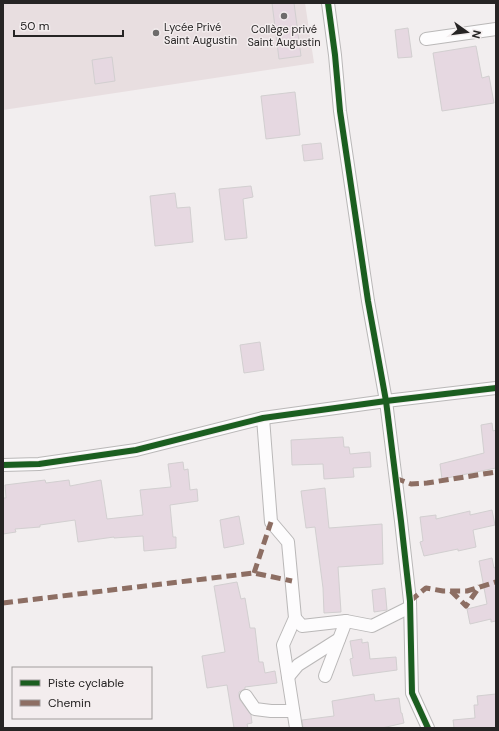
<svg xmlns="http://www.w3.org/2000/svg" width="499" height="731" viewBox="0 0 499 731" font-family="'DM Sans',sans-serif">
<rect width="100%" height="100%" fill="#f2eeef"/>
<path fill="#e8dee0" d="M3,3H305L314,63L3,110Z"/>
<g fill="#e6d8e1" stroke="#d2cfd0">
<path d="M272,3H294L301,56L279,59Z"/>
<path d="M408,28L412,57L398,58L395,30Z"/>
<path d="M476,46L482,78L489,76L494,103L442,111L433,53Z"/>
<path d="M112,57L115,81L95,84L92,60Z"/>
<path d="M295,92L300,135L266,139L261,96Z"/>
<path d="M321,143L323,159L304,161L302,145Z"/>
<path d="M251,186L253,197L243,199L247,238L225,240L219,189Z"/>
<path d="M175,193L177,208L190,207L193,242L155,246L150,196Z"/>
<path d="M260,342L264,370L244,373L240,345Z"/>
<path d="M492,423L493,431L496,430V468L442,479L440,464L484,453L481,425Z"/>
<path d="M343,437L344,447H349L350,454L370,452L371,467L353,468L354,477L324,479L323,464L292,465L291,440Z"/>
<path d="M183,462L184,470L188,469L190,490L197,489L198,501L170,505L173,537H176V548L144,551L143,536L114,538V537L78,542L75,520L40,525V527L15,529L16,532L3,534V498H6L5,485L45,480L46,483L69,480L70,486L101,480L107,519L143,515L140,490L171,487L168,464Z"/>
<path d="M325,488L329,528L382,524L383,564L338,567L341,612L324,613L323,588L315,527L306,528L301,491Z"/>
<path d="M492,510L495,525L473,530L476,547L458,551V549L424,556L420,542L423,541L420,517L436,515V519L470,511V515Z"/>
<path d="M239,516L244,544L224,548L220,520Z"/>
<path d="M492,558L494,568L496,567V621L491,622V619L470,624L467,609L487,604L479,561Z"/>
<path d="M237,582L241,599L245,598L250,628H255L259,662H263L265,673L275,671L277,683L245,687V689L239,692V696L240,700L251,715L252,723L247,724L248,728H234L227,685L207,688L202,656L225,652L214,586Z"/>
<path d="M385,588L387,610L374,612L372,590Z"/>
<path d="M362,639V643L368,642L370,659L396,657L397,670L353,676L350,659L353,658L350,641Z"/>
<path d="M374,694L375,701L399,698L401,713H402L404,723L382,728H303L302,720L334,716L332,701Z"/>
<path d="M496,694V728H454L453,720L475,718L474,705H478L477,696Z"/>
</g>
<g fill="none" stroke-linecap="round" stroke-linejoin="round">
<defs>
<g id="minor">
<path d="M328,3L335,55L340,111L368,301L386,401L401,521L410,601L412,693L428,728"/>
<path d="M426,39L496,29"/>
<path d="M263,418L271,522L288,542L295,618L283,645L296,728"/>
<path d="M3,465L39,464L136,450L263,418L386,401L496,388"/>
<path d="M295,618L302,626L346,621L372,626L410,607"/>
<path d="M325,676L346,621"/>
<path d="M288,677L298,665L339,639"/>
<path d="M246,696L255,709L271,711H293"/>
</g>
</defs>
<use href="#minor" stroke="#bab8b8" stroke-width="14"/>
<use href="#minor" stroke="#fdfcfd" stroke-width="12"/>
<g stroke="#8d6e63" stroke-width="5" stroke-dasharray="10 5" stroke-linecap="butt">
<path d="M395,478L411,484L427,483L496,472"/>
<path d="M254,573L271,522"/>
<path d="M451,591L466,606L480,586"/>
<path d="M410,601L426,588L443,591H467L496,582"/>
<path d="M3,603L254,573L292,581"/>
</g>
<defs>
<g id="cycleway">
<path d="M328,3L335,55L340,111L368,301L386,401L401,521L410,601L412,693L428,728"/>
<path d="M3,465L39,464L136,450L263,418L386,401L496,388"/>
</g>
</defs>
<use href="#cycleway" stroke="#f3edee" stroke-width="8"/>
<use href="#cycleway" stroke="#1b5e20" stroke-width="6"/>
</g>
<g fill="#6d6b6b" stroke="#f3edee" stroke-width="1.5">
<circle cx="284" cy="16" r="4"/>
<circle cx="156" cy="33" r="4"/>
</g>
<g text-anchor="middle" stroke-width="3" stroke-linejoin="round" paint-order="stroke">
<g font-size="11" fill="#262424" stroke="#f3edee" text-anchor="start">
<text x="164" y="31">Lycée Privé<tspan x="164" dy="13">Saint Augustin</tspan></text>
<text x="284" y="33" text-anchor="middle">Collège privé<tspan x="284" dy="13">Saint Augustin</tspan></text>
</g>
</g>
<rect width="499" height="731" fill="none" stroke="#262424" stroke-width="8"/>
<rect x="12" y="667" width="140" height="52" fill="#f3edee" stroke="#a19d9d"/>
<rect x="20" y="680" width="20" height="6" fill="#1b5e20" stroke="#a19d9d"/>
<text x="48" y="687" font-size="12" fill="#262424">Piste cyclable</text>
<rect x="20" y="700" width="20" height="6" fill="#8d6e63" stroke="#a19d9d"/>
<text x="48" y="707" font-size="12" fill="#262424">Chemin</text>
<g transform="translate(467 32) rotate(104)" stroke="#f3edee" stroke-width="3" paint-order="stroke">
<path d="M0-3L7 15L0 10L-7 15Z" fill="#262424"/>
<text y="-6" font-size="11" font-weight="bold" text-anchor="middle" fill="#262424">N</text>
</g>
<path d="M14 30v6h109v-6" fill="none" stroke="#262424" stroke-width="2"/>
<text x="20" y="30" font-size="12" fill="#262424" stroke="#f3edee" stroke-width="3" paint-order="stroke">50 m</text>
</svg>
